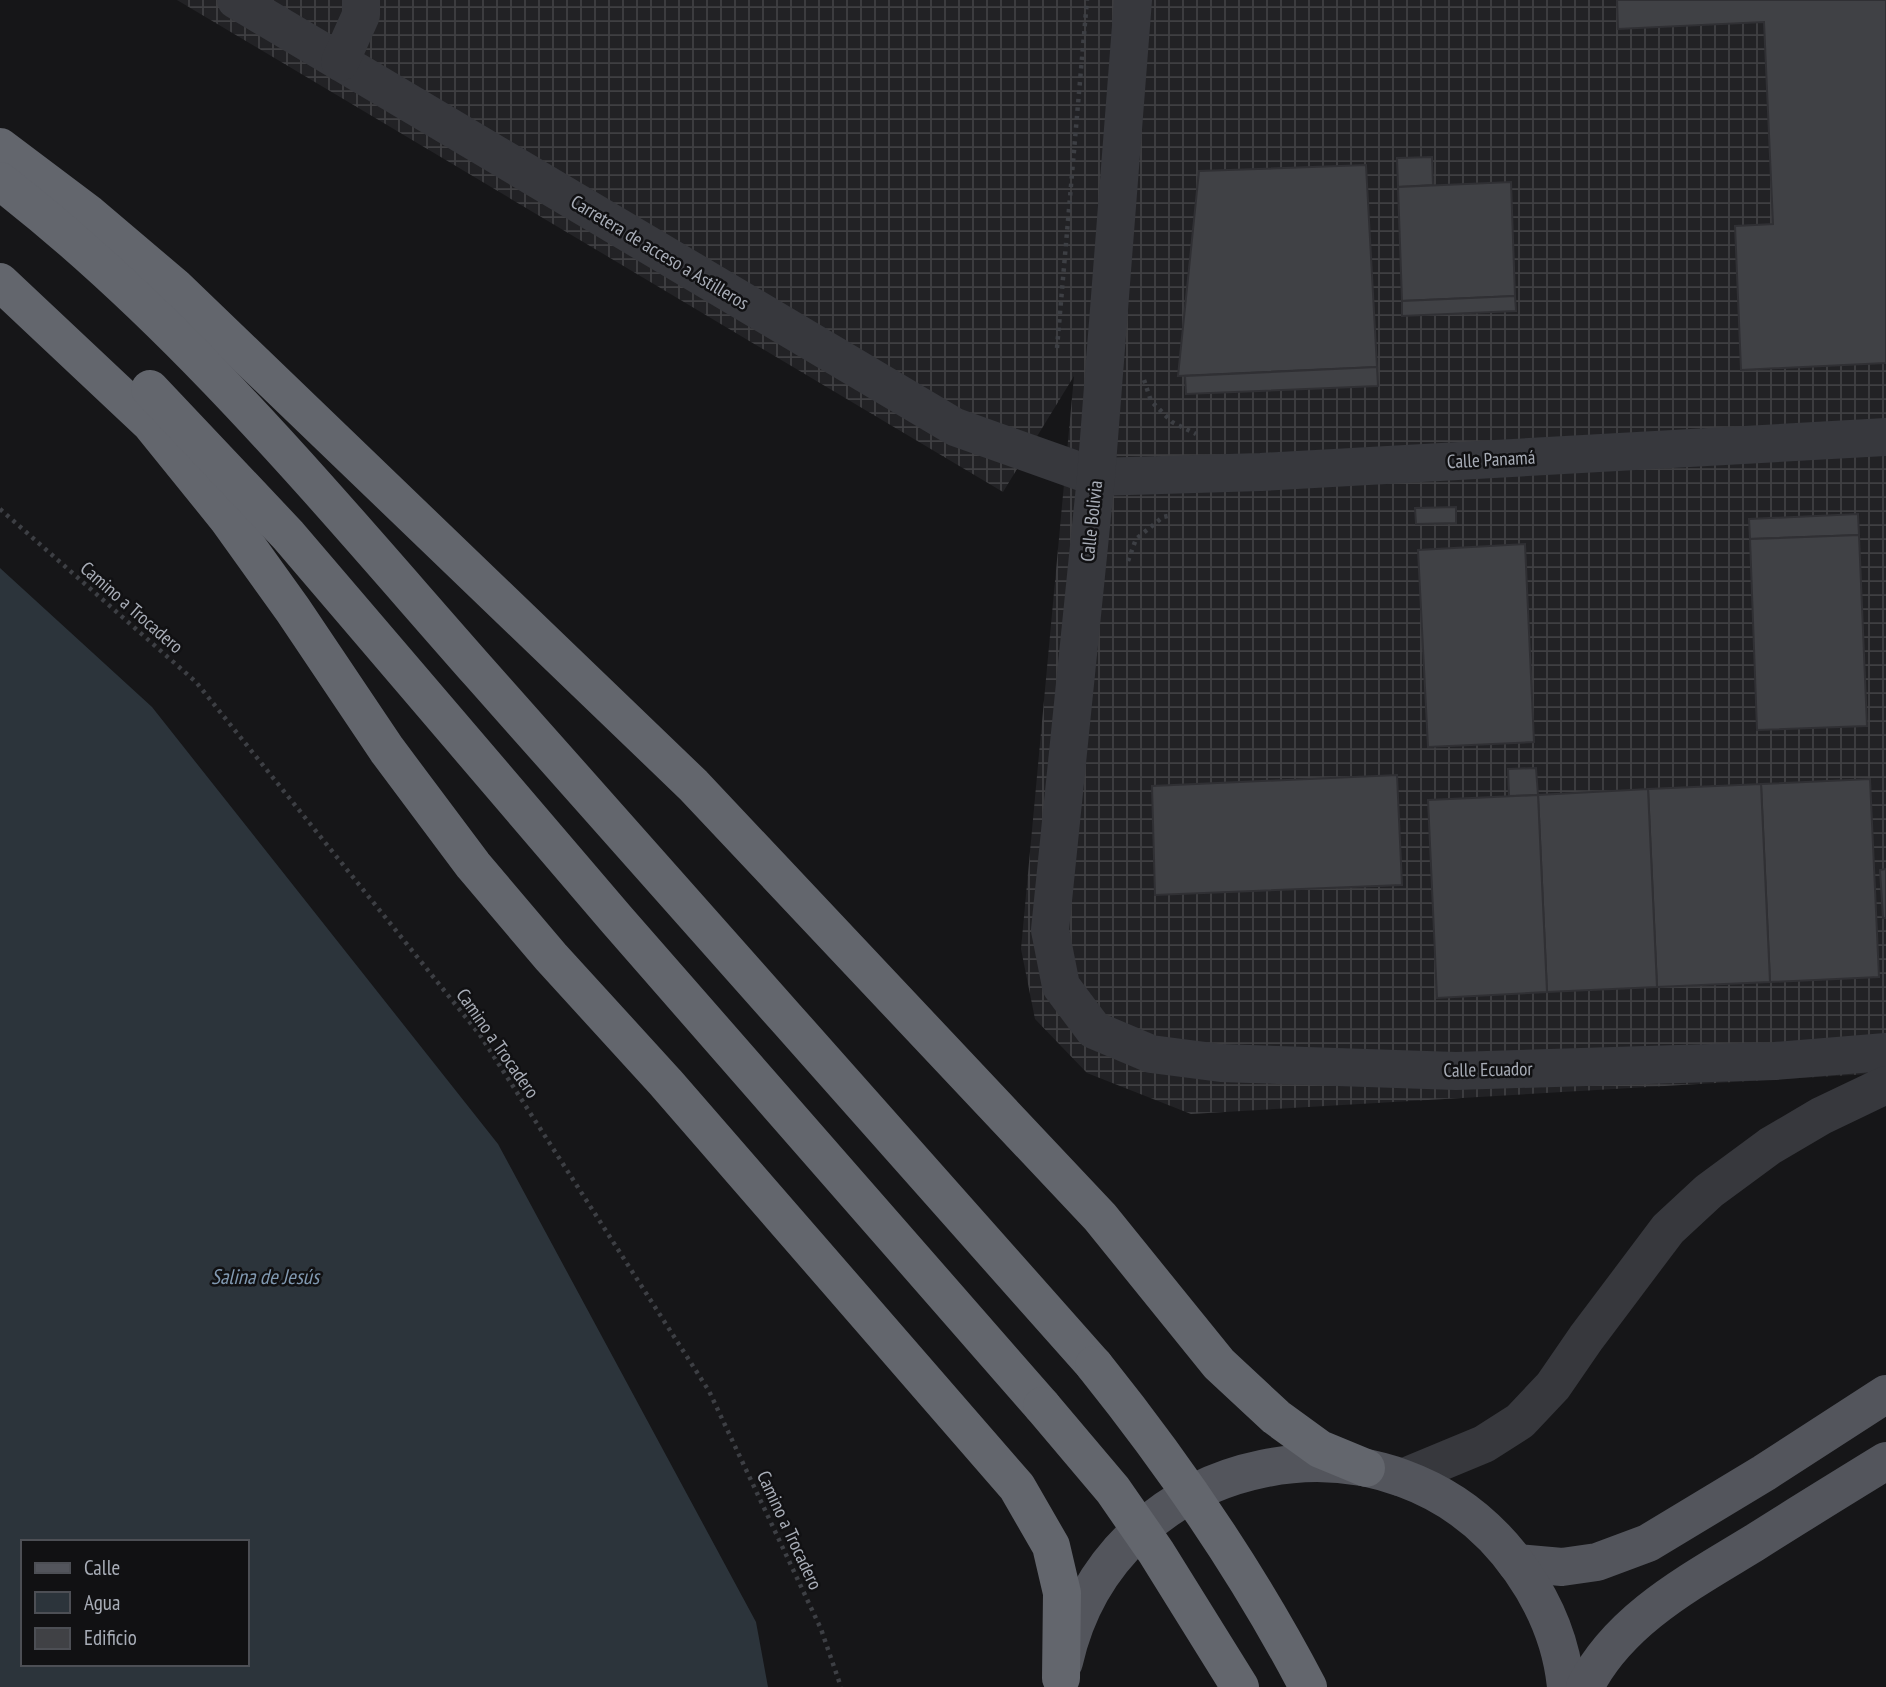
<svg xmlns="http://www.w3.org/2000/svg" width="1886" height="1687" viewBox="0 0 1886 1687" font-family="'PT Sans Narrow',sans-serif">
<defs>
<pattern id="industrial-grid" width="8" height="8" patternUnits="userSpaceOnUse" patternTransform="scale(1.75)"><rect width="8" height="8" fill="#222225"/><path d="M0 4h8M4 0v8" fill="none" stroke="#3f3f42"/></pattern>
</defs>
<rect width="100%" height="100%" fill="#161618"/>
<path fill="url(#industrial-grid)" d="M177,0H1886V1073L1191,1114L1087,1073L1035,1019L1021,949L1074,376L1003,492Z"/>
<path fill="#2c343b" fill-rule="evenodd" d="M0,568L152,707L498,1144L756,1622L768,1687H0ZM23,1542H247V1664H23Z"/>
<g fill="#404145" stroke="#303034" stroke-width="2">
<path d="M1617,0H1886V363L1741,370L1735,226L1773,224L1764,22L1618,29Z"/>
<path d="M1432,157L1433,185L1398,187L1397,158Z"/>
<path d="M1366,165L1377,367L1178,376L1199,171Z"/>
<path d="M1511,182L1515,296L1402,301L1398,187Z"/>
<path d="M1515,296L1516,311L1402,316V301Z"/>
<path d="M1377,367L1378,386L1186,394L1185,376Z"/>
<path d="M1456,507V523L1416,524L1415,508Z"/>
<path d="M1858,514L1859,535L1750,539L1749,519Z"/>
<path d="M1859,535L1867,726L1757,730L1750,539Z"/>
<path d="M1525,544L1534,742L1428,747L1418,550Z"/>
<path d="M1536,768L1538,795L1509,796L1508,769Z"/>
<path d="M1397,775L1402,885L1155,895L1152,786Z"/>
<path d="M1870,779L1879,977L1770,982L1761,784Z"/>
<path d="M1761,784L1770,982L1657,987L1648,789Z"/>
<path d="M1648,789L1657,987L1547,992L1538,795Z"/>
<path d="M1538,795L1547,992L1437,998L1428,800Z"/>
<path d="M1886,869V918H1883L1880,870Z"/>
</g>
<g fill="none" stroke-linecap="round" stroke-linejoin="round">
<g stroke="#3d3f44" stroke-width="4.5" stroke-dasharray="3.5 5" stroke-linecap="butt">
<path d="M1057,348L1087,0"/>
<path d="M1144,380L1151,401L1172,422L1196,434"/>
<path d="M0,509L196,682L480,1035L709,1391L821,1629L841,1687"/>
<path d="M1128,561L1136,539L1163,517L1172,515"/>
</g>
<g stroke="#37383d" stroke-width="38">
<path d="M236,0L955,427L1096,477L1261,472L1886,437"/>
<path d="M1133,0L1096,477L1050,930L1061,986L1094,1030L1151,1054L1221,1063L1456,1071L1775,1061L1886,1052"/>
<path d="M340,62L361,15V0"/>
<path d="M1402,1478L1484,1444L1520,1421L1553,1386L1586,1338L1668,1229L1709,1191L1770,1146L1821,1116L1886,1085"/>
</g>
<g stroke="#53555c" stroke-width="38">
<path d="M1516,1563L1562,1567L1597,1562L1648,1543L1764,1473L1886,1394"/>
<path d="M1064,1662C1111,1449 1396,1390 1521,1570C1545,1604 1562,1645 1566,1687"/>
<path d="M1585,1687C1619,1619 1692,1581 1754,1543C1798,1515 1842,1488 1886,1461"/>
</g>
<g stroke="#63666d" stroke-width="38">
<path d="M0,147L89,214L175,287L693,785L1100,1217L1219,1364L1276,1417L1320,1449L1366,1468"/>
<path d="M0,181C182,322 329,502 480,673C685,904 889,1134 1094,1365"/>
<path d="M0,282L151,424L227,518L293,610L387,750L473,865L551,957L666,1083L1017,1487L1051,1546L1062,1593L1061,1678"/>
<path d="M150,389L288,535L617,920L1042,1406"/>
</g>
<g stroke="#63666d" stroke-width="38">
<path d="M1094,1365C1175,1466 1248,1572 1308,1687"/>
<path d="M1042,1406L1113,1490L1156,1552L1240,1687"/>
</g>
</g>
<g text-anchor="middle" stroke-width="5" stroke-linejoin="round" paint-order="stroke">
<g font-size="19" fill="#a8adb7" stroke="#111113">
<text transform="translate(660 252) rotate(31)" y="7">Carretera de acceso a Astilleros</text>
<text transform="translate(1491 459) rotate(-3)" y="7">Calle Panamá</text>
<text transform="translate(1091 521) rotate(-84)" y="7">Calle Bolivia</text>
<text transform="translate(132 607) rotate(41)" y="7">Camino a Trocadero</text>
<text transform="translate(498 1043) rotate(55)" y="7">Camino a Trocadero</text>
<text transform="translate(1488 1069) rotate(-1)" y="7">Calle Ecuador</text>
<text transform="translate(790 1530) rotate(65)" y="7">Camino a Trocadero</text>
</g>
<g font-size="21" font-style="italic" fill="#8199b1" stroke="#111113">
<text x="265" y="1284">Salina de Jesús</text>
</g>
</g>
<rect x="21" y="1540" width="228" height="126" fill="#111113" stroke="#4d4f55" stroke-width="2"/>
<rect x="35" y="1563" width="35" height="10" fill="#53555c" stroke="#4d4f55" stroke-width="2"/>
<text x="84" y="1575" font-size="21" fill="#a8adb7">Calle</text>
<rect x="35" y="1592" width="35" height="21" fill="#2c343b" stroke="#4d4f55" stroke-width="2"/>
<text x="84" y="1610" font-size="21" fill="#a8adb7">Agua</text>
<rect x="35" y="1628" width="35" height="21" fill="#404145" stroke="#4d4f55" stroke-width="2"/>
<text x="84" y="1645" font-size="21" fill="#a8adb7">Edificio</text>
</svg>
